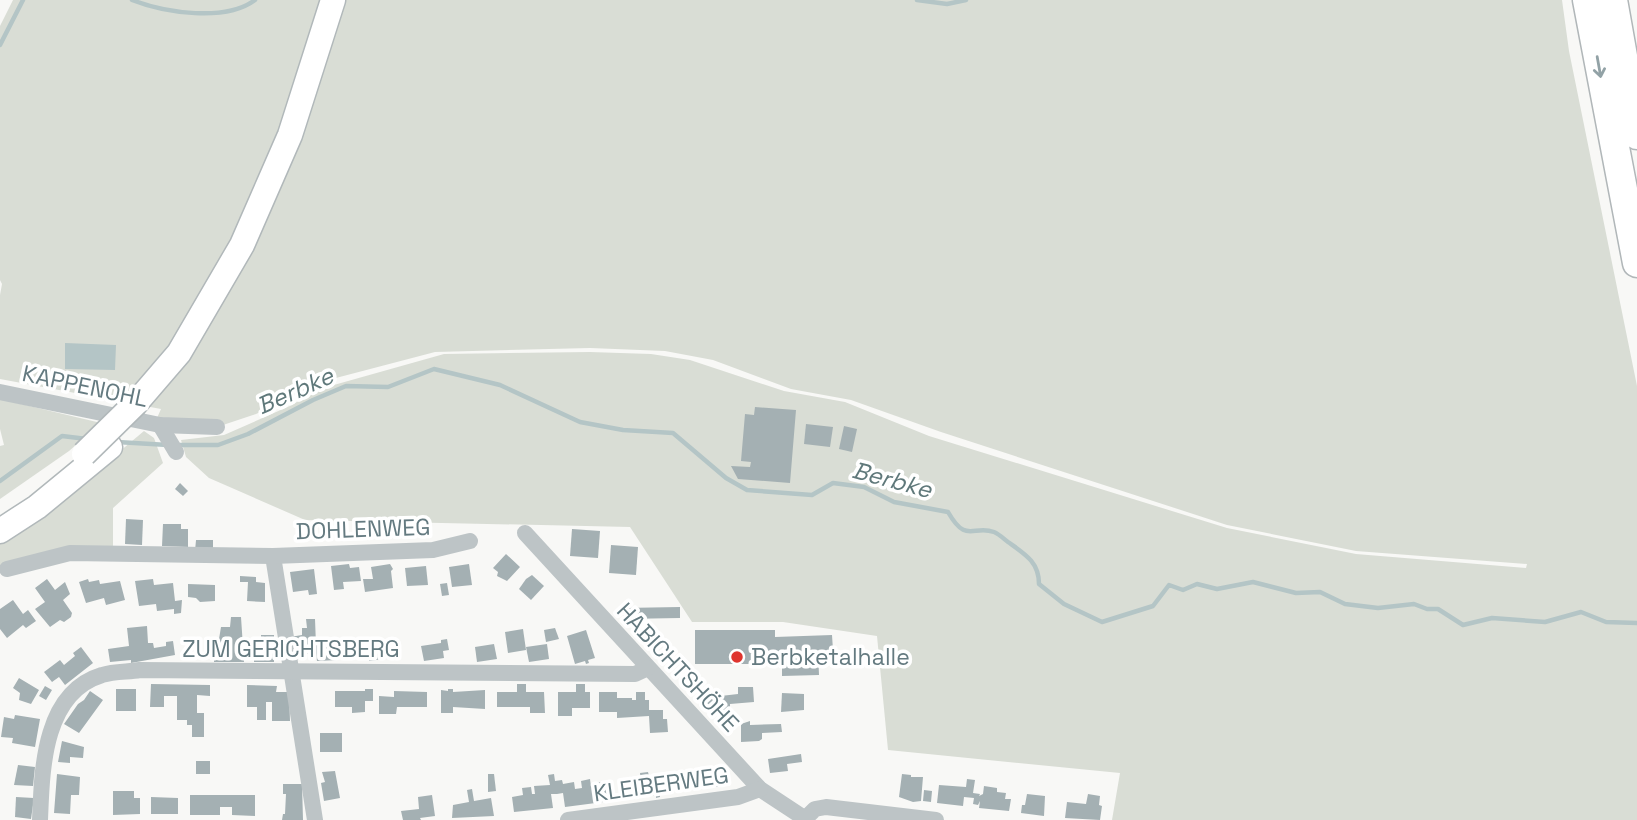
<svg xmlns="http://www.w3.org/2000/svg" width="1637" height="820" viewBox="0 0 1637 820" font-family="'Space Grotesk',sans-serif">
<rect width="100%" height="100%" fill="#f8f8f6"/>
<g fill="#d9ddd5">
<path d="M13,0H1562L1569,51L1637,386V820H1112L1120,773L888,750L877,636L783,622H692L630,527L305,520L209,478L186,457L181,440L224,435L292,405L316,390L444,354L590,352L651,354L690,360L784,391L845,402L929,436L1227,528L1356,554L1526,568L1527,564L1356,551L1227,525L941,432L851,400L791,389L713,360L665,351L590,348L435,352L332,379L256,414L217,427L157,418L161,409L0,379V295L2,284L0,280V26Z"/>
<path d="M0,399L101,423L69,451L0,499V446L4,445L0,429Z"/>
<path d="M144,431L154,438L163,463L113,508V549L0,570V544L56,505Z"/>
</g>
<path fill="#b4c5c6" d="M65,343L116,345L115,370L65,369Z"/>
<g fill="none" stroke-linecap="round" stroke-linejoin="round">
<g stroke="#b4c5c6" stroke-width="4.5">
<path d="M132,0C165,13 226,22 255,0"/>
<path d="M917,0L947,4L966,0"/>
<path d="M0,45L23,0"/>
<path d="M117,442L168,445"/>
<path d="M176,445H218L248,434L313,400L346,386L388,387L434,369L500,385L580,422L623,430L673,433L726,478L747,490L812,495L833,483L864,487L894,502L948,512C967,545 973,524 994,532C999,534 1004,539 1008,542C1025,554 1039,562 1039,584L1064,604L1102,622L1153,606L1169,585L1183,590L1197,584L1217,589L1253,582L1296,593L1320,592L1345,604L1378,608L1414,604L1427,609H1438L1463,625L1492,618L1545,622L1581,612L1606,622L1637,623"/>
<path d="M0,481L62,436L87,439"/>
</g>
</g>
<g fill="#a4b0b3">
<path d="M755,407L796,410L790,483L738,479L731,466L750,467L751,462L741,461L745,414L754,415Z"/>
<path d="M806,424L833,427L830,447L804,444Z"/>
<path d="M844,426L857,429L852,452L839,449Z"/>
<path d="M180,483L188,491L183,496L175,489Z"/>
<path d="M126,519L143,520L142,545L125,544Z"/>
<path d="M163,524H181V529H188V547L162,546Z"/>
<path d="M572,529L600,531L598,558L570,556Z"/>
<path d="M196,540H213V551H195Z"/>
<path d="M611,545L638,547L636,575L609,573Z"/>
<path d="M506,554L520,567L507,581L497,576L498,572L493,568Z"/>
<path d="M349,564L350,568L359,567L361,581L343,582L344,589L334,590L331,566Z"/>
<path d="M390,564L393,569L391,571L393,588L365,592L363,579H373L371,567Z"/>
<path d="M469,564L472,585L452,587L449,567Z"/>
<path d="M426,566L428,585L407,586L405,568Z"/>
<path d="M314,569L317,594L309,595L308,590L293,592L290,572Z"/>
<path d="M532,575L544,586L531,600L519,589L526,579Z"/>
<path d="M240,576L256,577V582L265,583V602L247,601L248,582H240Z"/>
<path d="M47,579L55,590L65,582L70,594L63,600L72,613L71,617L64,622L60,620L50,627L35,609L45,602L35,588Z"/>
<path d="M88,579L89,582L99,580L100,584L120,581L125,600L106,605L104,598L86,603L79,582Z"/>
<path d="M153,579L154,585L173,583L175,601L182,600L181,613L174,614V609L157,611L156,604L139,606L135,581Z"/>
<path d="M447,583L449,595L442,596L440,584Z"/>
<path d="M188,584L215,585V601L200,602L196,598L188,597Z"/>
<path d="M13,600L23,614L28,610L36,621L26,628L23,625L7,638L0,629V609Z"/>
<path d="M680,607V618L623,619V608Z"/>
<path d="M231,617H241L244,662H214V645H218L221,627H230Z"/>
<path d="M306,619H315L316,645L343,644L345,656H337V660L317,661L316,653L298,654V646L292,647L290,637L302,635V628H307Z"/>
<path d="M147,626L148,643H153L154,648L166,646V642L173,641L175,655L131,663V660L110,662L108,649L129,646L127,628Z"/>
<path d="M555,628L559,639L546,642L544,630Z"/>
<path d="M523,629L526,650L508,653L505,632Z"/>
<path d="M586,630L595,658L588,660L589,663L586,664L585,661L575,664L567,636Z"/>
<path d="M695,630H775V637L832,635L833,650L818,651L819,675L782,676V666H786V651H779L778,664H695Z"/>
<path d="M261,635H274V662H254V642H261Z"/>
<path d="M366,637L367,646L387,642L390,658L369,661V655L352,658L349,640Z"/>
<path d="M447,639L449,650L443,651L444,658L424,661L421,646L441,643V640Z"/>
<path d="M494,644L497,659L477,662L475,647Z"/>
<path d="M547,644L549,659L529,662L526,647Z"/>
<path d="M81,647L93,663L65,685L59,677L52,682L44,672L60,660L64,665L75,656L73,653Z"/>
<path d="M19,678L39,690L31,704L19,700L20,693L13,688Z"/>
<path d="M151,684L210,685V696L197,695V713H204V737H192V725H187V720H177V696H164V707H150Z"/>
<path d="M517,684H526V692H544L545,713H530V707H497V692H517Z"/>
<path d="M576,684H585V692H590V708H572V716H558V692H576Z"/>
<path d="M247,685L277,686L276,692H289L290,721H272V702H266V720H257V707H247Z"/>
<path d="M45,686L52,690L46,700L39,696Z"/>
<path d="M738,687H753L754,702L730,704V711L712,712V706L704,707L703,698L738,694Z"/>
<rect x="116" y="689" width="20" height="22"/>
<path d="M365,689H373V701H365V712L352,713V707H335V691H365Z"/>
<path d="M448,689H453V692L485,690V709L453,707V713H441V690L448,691Z"/>
<path d="M90,691L103,700L79,733L64,724L78,704L84,700Z"/>
<path d="M394,691L427,692V707H397L396,714H379V696L394,697Z"/>
<path d="M599,692H617V698H632V700H636V692H645V700H649V710H663V719H667L668,732L650,733L649,716L617,718V712H599Z"/>
<path d="M782,693L804,694V710L781,712Z"/>
<path d="M15,715L40,719L35,747L12,743L13,738L1,737L4,717L14,719Z"/>
<path d="M750,721V725L781,724L782,732L762,733V739L759,741L741,742V724Z"/>
<rect x="320" y="733" width="22" height="19"/>
<path d="M62,741L84,747L83,758L70,757V763L58,762Z"/>
<path d="M801,754L802,762L787,764L788,771L770,773L768,759Z"/>
<rect x="196" y="761" width="14" height="13"/>
<path d="M18,765L35,767L33,786L14,785Z"/>
<path d="M718,770L720,787H701V772Z"/>
<path d="M335,771L340,798L324,801L321,783L325,782L322,772Z"/>
<path d="M648,772L650,780L656,779L655,774L663,773L664,778L671,777L673,793L660,794V797L656,798V795L638,797L636,781H641L640,773Z"/>
<path d="M57,774L80,777L79,795H71L70,814L54,813Z"/>
<path d="M488,774H494L496,791L488,792Z"/>
<path d="M554,774L555,781L562,780L563,784L574,782L575,789L582,788L581,781L590,779L591,787H595V783L609,781L611,801L565,807L563,793L557,794H551L553,808L514,812L512,797L523,795L522,788L531,787L532,794H535L534,786L550,785L548,775Z"/>
<path d="M902,774L911,775V777H923L921,801L913,802L899,797Z"/>
<path d="M967,779L975,780L973,793L980,794L979,796L983,794L984,786L997,788V792L1006,793L1005,799H1011L1009,811L979,808L980,801L978,805L973,804L974,798L964,797L963,806L937,803L939,785L966,787Z"/>
<path d="M283,784H302L303,820H282L283,814H285L286,794H283Z"/>
<path d="M472,789L474,801L491,798L494,816L452,818L453,805L469,802L467,790Z"/>
<path d="M924,790L932,791L931,802L923,801Z"/>
<path d="M113,791H134V798H140V814L113,815Z"/>
<path d="M1027,794L1045,796L1044,816L1021,813L1022,805H1025Z"/>
<path d="M1088,794L1100,796L1099,805L1102,806L1100,820L1065,818L1067,802L1086,804Z"/>
<path d="M190,795H255V816L232,815V807H220V815H190Z"/>
<path d="M432,795L435,816L420,818L421,820H403L401,811L419,809L418,797Z"/>
<path d="M16,797L34,798L31,819L15,817Z"/>
<path d="M151,797L178,798V814H151Z"/>
</g>
<g fill="none" stroke-linecap="round" stroke-linejoin="round">
<defs>
<g id="primary">
<path d="M136,403L179,353L242,245L290,135L333,0"/>
<path d="M0,531L37,507L110,447"/>
</g>
<g id="motorway">
<path d="M1587,0L1637,263"/>
<path d="M1613,0L1637,135"/>
</g>
</defs>
<use href="#primary" stroke="#b1b8ba" stroke-width="27"/>
<use href="#motorway" stroke="#b1b7b9" stroke-width="31"/>
<g stroke="#bdc4c6" stroke-width="16">
<path d="M0,392L160,425L217,427"/>
<path d="M160,425L176,452"/>
<path d="M525,533L760,789L807,820"/>
<path d="M273,556L315,820"/>
<path d="M7,569L70,553L273,556L433,550L470,541"/>
<path d="M805,819L815,809L826,807L936,820"/>
<path d="M40,820C42,770 43,693 102,675C114,671 128,672 140,670L635,674L648,668"/>
<path d="M568,820L738,797L760,789"/>
</g>
<use href="#primary" stroke="#fff" stroke-width="24"/>
<use href="#motorway" stroke="#fff" stroke-width="28"/>
<defs>
<path id="primary-bridge" d="M84,454L136,403"/>
</defs>
<use href="#primary-bridge" stroke="#b1b8ba" stroke-width="27" stroke-linecap="butt"/>
<use href="#primary-bridge" stroke="#fff" stroke-width="24"/>
</g>
<defs><path id="oneway-shaft" d="M-6 0H5M1.5-3L5.5 0L1.5 3" fill="none" stroke-width="1.6" stroke-linecap="round" stroke-linejoin="round" transform="scale(1.75)"/></defs>
<use stroke="#92a2a6" href="#oneway-shaft" transform="translate(1599 67) rotate(80)"/>
<circle fill="#df352f" stroke="#fff" stroke-width="2.5" cx="737" cy="657" r="7"/>
<g text-anchor="middle" stroke-width="7" stroke-linejoin="round" paint-order="stroke">
<g font-size="23" fill="#647a80" stroke="#fff">
<text transform="translate(85 386) rotate(12)" y="8">KAPPENOHL</text>
<text transform="translate(363 529) rotate(-2)" y="8">DOHLENWEG</text>
<text x="291" y="657">ZUM GERICHTSBERG</text>
<text transform="translate(678 667) rotate(47)" y="8">HABICHTSHÖHE</text>
<text transform="translate(661 784) rotate(-8)" y="8">KLEIBERWEG</text>
</g>
<g font-size="23" fill="#647a80" stroke="#fff" text-anchor="start">
<text x="751" y="665">Berbketalhalle</text>
</g>
<g font-size="24" font-style="italic" fill="#5f787a" stroke="#fff">
<text transform="translate(295 391) rotate(-24)" y="8">Berbke</text>
<text transform="translate(892 480) rotate(15)" y="8">Berbke</text>
</g>
</g>
</svg>
